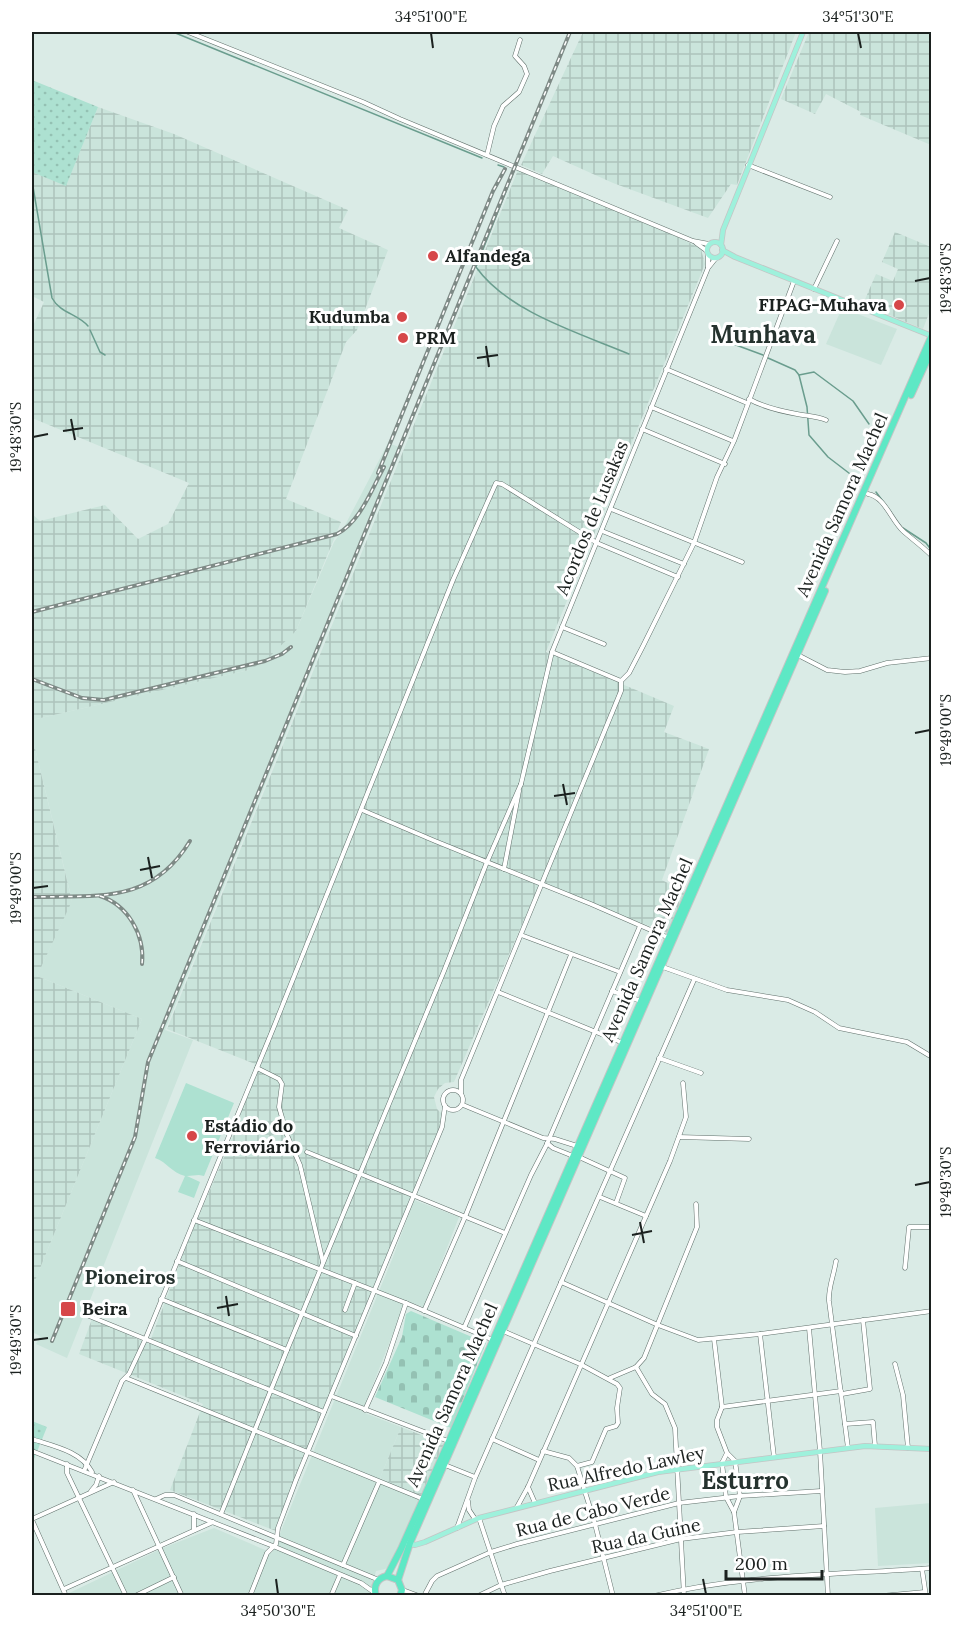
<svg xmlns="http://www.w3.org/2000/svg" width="963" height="1627" viewBox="0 0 963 1627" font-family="Lora,serif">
<defs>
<pattern id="industrial-grid" width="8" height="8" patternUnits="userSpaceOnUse" patternTransform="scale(1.5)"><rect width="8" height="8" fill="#cae4db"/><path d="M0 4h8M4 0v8" fill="none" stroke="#adc3bc"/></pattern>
<pattern id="grass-dots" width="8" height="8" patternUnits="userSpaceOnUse" patternTransform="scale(1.5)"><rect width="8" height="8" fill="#ade1d1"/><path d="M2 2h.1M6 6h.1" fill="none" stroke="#94c1b3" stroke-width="1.8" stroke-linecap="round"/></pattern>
<pattern id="cemetery-stones" width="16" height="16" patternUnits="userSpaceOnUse" patternTransform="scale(1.5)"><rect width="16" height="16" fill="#ade1d1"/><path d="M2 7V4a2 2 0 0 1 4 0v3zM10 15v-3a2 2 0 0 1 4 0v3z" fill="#94c1b3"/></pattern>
</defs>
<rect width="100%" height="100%" fill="#daebe6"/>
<g fill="#cae4db">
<path d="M842,308L897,329L881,365L826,344Z"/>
<path d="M388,443L402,448L165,1030L193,1040L67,1358L36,1344L40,1336L32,1332V1288L142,1019L37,976L72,900L32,736V720L249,670L296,631L334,542L342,531Z"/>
<path d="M414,1200L459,1217L424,1307L406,1301L362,1412L401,1427L380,1478L421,1496L393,1564L385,1569L376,1571L371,1589V1595L63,1596L163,1548L214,1528L272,1553L393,1257Z"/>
<path d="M931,1503V1563L878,1566L875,1508Z"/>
</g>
<g fill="url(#industrial-grid)">
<path d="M583,32H796L737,185L731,184L708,218L613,183L553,156L542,174L521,165Z"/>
<path d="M809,32H931V145L860,115L861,112L826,94L815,114L781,99Z"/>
<path d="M98,107L174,134L348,210L339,228L388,250L357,330L346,342L286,499L341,522L296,631L265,661L249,670L32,720V514L40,521L105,505L138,539L168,524L189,483L32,418V328L44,302L32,296V172L66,185Z"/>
<path d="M518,170L682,239L701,249L705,264L546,652L674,706L664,732L709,749L662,880L685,892L668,933L539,885L454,1082L445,1083L438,1089L434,1097L437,1109L444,1116L276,1531L170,1490L203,1404L79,1354L92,1319L149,1344L189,1239L237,1127L255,1064L167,1029Z"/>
<path d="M895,232L931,247V308L923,329L863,304L876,274L893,281L898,269L882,262Z"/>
<path d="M32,736L72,901L37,976L142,1019L32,1288Z"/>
<path d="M401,1427L444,1444L421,1496L380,1478Z"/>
</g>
<g fill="url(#grass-dots)">
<path d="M32,80L98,107L66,186L32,172Z"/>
<path d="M32,1421L47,1427L32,1464Z"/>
</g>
<path fill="url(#cemetery-stones)" d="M411,1311L486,1343L451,1428L375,1397L402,1337L406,1314Z"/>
<path fill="#ade1d1" d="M186,1083L234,1103L204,1176L199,1175L187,1176L200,1182L194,1198L178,1192L185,1176C172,1173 167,1162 155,1158Z"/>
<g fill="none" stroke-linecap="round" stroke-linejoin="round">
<g stroke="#6a9d8e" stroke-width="1.5">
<path d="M173,32L482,158"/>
<path d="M498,165L504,167"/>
<path d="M514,171L476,267C508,312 579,333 629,354"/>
<path d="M32,181L52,298C60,313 78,314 88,326"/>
<path d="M90,330L100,352L105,355"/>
<path d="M717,338L763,355"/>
<path d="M768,358L795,370L799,375L807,407L809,435L828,457L858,480"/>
<path d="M799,375L814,372L853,401L869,424"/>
<path d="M876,492L891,512"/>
<path d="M903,528L926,543L932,551"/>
</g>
<defs>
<g id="minor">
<path d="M188,32L363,102L400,119L693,241L709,244"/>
<path d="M487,155L494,126L503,106L519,92L527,74L524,66L515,56L520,40"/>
<path d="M748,165L830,197"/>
<path d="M696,243L707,251"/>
<path d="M708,254V267"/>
<path d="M814,289L837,241"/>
<path d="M666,369L747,403"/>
<path d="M749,399C763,407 780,411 797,414C807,416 816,416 826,420"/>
<path d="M651,407L733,441"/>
<path d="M642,429L725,464"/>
<path d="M868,494C885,497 891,520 903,531C912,539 922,546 932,556"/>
<path d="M611,509L742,562"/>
<path d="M602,531L684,564"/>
<path d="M562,627L604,644"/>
<path d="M552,652L621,681"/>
<path d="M796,654L827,670L845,672L860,671L887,663L932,658"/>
<path d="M521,784L552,652L708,268L716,258"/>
<path d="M362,810L435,841L591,904L669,938"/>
<path d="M504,869L519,791"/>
<path d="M521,935L620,972"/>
<path d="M660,966L727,990L788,1000L815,1012L839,1028L907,1042L932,1057"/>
<path d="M612,991L641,1001"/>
<path d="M498,992L623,1043"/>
<path d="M659,1058L701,1073"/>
<path d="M257,1068L279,1079L282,1084L279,1107L287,1135L300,1165L323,1262"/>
<circle cx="453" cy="1100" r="10"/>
<path d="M461,1093V1080L621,691V681L629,673L643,646L694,543L717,477L734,441L794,281"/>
<path d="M463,1105L543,1138L555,1139L577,1146"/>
<path d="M679,1137L749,1139"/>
<path d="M547,1143L553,1148L573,1156"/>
<path d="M307,1152L505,1233"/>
<path d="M579,1157L625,1178L616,1203"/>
<path d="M600,1197L646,1216"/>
<path d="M194,1220L406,1303L493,1340"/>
<path d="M177,1261L356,1336"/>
<path d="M836,1261C834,1275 828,1288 829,1301L848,1448"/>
<path d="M905,1268L909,1227H932"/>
<path d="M561,1282L658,1325L698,1340L760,1334L932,1311"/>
<path d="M161,1299L287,1350L444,971L487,862L521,784"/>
<path d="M345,1310L355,1283"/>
<path d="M424,1311L465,1217L571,955"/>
<path d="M89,1316L324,1412"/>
<path d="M464,1328L531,1175L547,1144L640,926"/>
<path d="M809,1328L820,1451L828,1596"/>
<path d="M503,1331L580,1364L617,1384L620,1388L617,1408L618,1423L616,1426L606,1429L592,1462L577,1466"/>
<path d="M760,1334L774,1457"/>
<path d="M714,1339L722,1407L717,1420V1427L727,1453L735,1461L740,1496L734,1512"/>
<path d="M895,1364L903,1395L908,1448"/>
<path d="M636,1367L652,1394L665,1404L675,1428L684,1596"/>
<path d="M126,1378L423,1499"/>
<path d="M610,1378L636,1367L644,1358L697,1227L696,1204"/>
<path d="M842,1394L870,1389L863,1320"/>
<path d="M331,1396L448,1441"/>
<path d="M722,1407L841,1391"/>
<path d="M365,1410L386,1363L406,1303"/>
<path d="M845,1424L873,1422L875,1446"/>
<path d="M32,1439C53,1446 81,1451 92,1472"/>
<path d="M492,1439L539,1460"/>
<path d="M32,1451L273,1546L361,1583L375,1593"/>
<path d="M543,1451L569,1458L577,1466L595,1524L613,1596"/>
<path d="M727,1453L722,1463L726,1497L734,1512L745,1596"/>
<path d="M67,1464V1473L126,1596"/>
<path d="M445,1465L475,1477"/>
<path d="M84,1471L122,1381L129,1374L145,1340L273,1029L453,580L496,483L502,484L597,543L678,577"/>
<path d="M528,1487L535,1503"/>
<path d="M133,1490L182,1596"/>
<path d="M91,1491L96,1485L99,1476"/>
<path d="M156,1499L165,1495H174L379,1580"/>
<path d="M468,1501L469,1510L475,1519"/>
<path d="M517,1507L528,1487L670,1161L686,1117L683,1083"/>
<path d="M194,1514V1530"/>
<path d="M221,1514L287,1350"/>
<path d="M479,1518L505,1596"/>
<path d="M32,1519L114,1482"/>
<path d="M32,1520L66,1596"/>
<path d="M457,1528L475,1478L694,980"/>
<path d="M343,1565L379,1482"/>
<path d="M922,1569L926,1596"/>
<path d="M64,1589L213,1522"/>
<path d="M403,1590L419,1596"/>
<path d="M135,1596L174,1577"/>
<path d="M250,1596L267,1553L276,1544L278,1528L296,1480L442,1127L445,1106"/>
<path d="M331,1596L340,1575"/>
<path d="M424,1596L432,1581L437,1576L491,1552L517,1544L679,1503L740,1496L821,1491"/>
<path d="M478,1596L501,1585L550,1571L681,1539L737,1532L824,1526"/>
<path d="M654,1596C744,1574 839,1575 932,1568"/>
<path d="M881,1596L925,1592"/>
</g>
<g id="major">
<circle cx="715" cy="250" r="8"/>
<path d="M721,245L723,230L803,32"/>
<path d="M722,250L735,257L932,336"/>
<path d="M407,1543L415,1545L425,1542L479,1518L658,1472L865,1446L932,1449"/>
</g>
<g id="highway">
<path d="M911,395L932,349"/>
<path d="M387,1576L401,1549L449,1441L932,335"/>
<path d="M398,1580L410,1543L825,591"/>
<path d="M376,1596C373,1586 377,1578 387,1576L398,1580L402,1590L400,1596"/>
</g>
</defs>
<use href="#minor" stroke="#60706b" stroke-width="5"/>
<use href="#major" stroke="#c4c5c5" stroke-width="6"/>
<use href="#highway" stroke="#c4c5c5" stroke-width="8"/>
<use href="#minor" stroke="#fff" stroke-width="4"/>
<use href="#major" stroke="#9ef1dc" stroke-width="4.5"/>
<use href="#highway" stroke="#5ee8c5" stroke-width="6"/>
<defs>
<g id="rail">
<path d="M378,473L493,191L505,169"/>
<path d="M32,612L337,534C361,521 371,490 384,467"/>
<path d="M32,679L82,698L104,700L265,661L282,654L291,647"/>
<path d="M100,896C128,905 145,935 142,964"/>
<path d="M32,897C98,895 151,905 190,841"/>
<path d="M52,1341L135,1137L148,1062L570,32"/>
</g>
</defs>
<use href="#rail" stroke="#7e8a86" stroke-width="4"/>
<use href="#rail" stroke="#fff" stroke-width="1.5" stroke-dasharray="4.5" stroke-linecap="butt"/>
</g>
<path fill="none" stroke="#1b211f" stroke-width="2" d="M431,33L433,48M858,33L861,48M915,281L930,278M486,346L489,367M477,358L498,355M71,419L75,440M63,431L83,428M33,437L48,434M915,733L930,730M563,784L567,805M554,796L575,793M148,857L152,878M140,870L160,866M33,888L48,886M915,1185L930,1182M640,1222L644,1243M632,1235L652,1231M226,1296L229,1316M217,1308L238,1304M33,1340L48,1338M276,1579L278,1594M703,1579L706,1594"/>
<g fill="#d64749" stroke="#fff" stroke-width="2">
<circle cx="433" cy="256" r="6"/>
<circle cx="899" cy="305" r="6"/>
<circle cx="402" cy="317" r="6"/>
<circle cx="403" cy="338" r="6"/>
<circle cx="192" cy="1136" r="6"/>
<rect x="60" y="1301" width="16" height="16" rx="3"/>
</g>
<g text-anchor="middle" stroke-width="6" stroke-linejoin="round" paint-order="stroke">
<g font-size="18" font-weight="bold" fill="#1b211f" stroke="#fff" text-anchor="start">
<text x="445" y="262">Alfandega</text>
<text x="887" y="311" text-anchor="end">FIPAG-Muhava</text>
<text x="390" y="323" text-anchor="end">Kudumba</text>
<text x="415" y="344">PRM</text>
<text x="204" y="1132">Estádio do<tspan x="204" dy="21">Ferroviário</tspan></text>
<text x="82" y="1315">Beira</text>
</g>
<g font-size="18" fill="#1b211f" stroke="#fff">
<text transform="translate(842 505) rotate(-66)" y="6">Avenida Samora Machel</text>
<text transform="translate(592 518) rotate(-68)" y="6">Acordos de Lusakas</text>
<text transform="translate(647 950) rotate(-66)" y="6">Avenida Samora Machel</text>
<text transform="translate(452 1395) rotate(-66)" y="6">Avenida Samora Machel</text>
<text transform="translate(626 1469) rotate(-12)" y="6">Rua Alfredo Lawley</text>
<text transform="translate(593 1512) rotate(-14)" y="6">Rua de Cabo Verde</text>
<text transform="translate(646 1536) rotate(-12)" y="6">Rua da Guine</text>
</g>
<g font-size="20" font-weight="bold" fill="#25322e" stroke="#fff">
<text x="130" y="1284">Pioneiros</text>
</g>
<g font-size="24" font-weight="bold" fill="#25322e" stroke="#fff">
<text x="763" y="343">Munhava</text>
<text x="745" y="1489">Esturro</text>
</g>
</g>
<rect width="963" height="1627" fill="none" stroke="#ffffff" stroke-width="66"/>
<path d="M726 1570v9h96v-9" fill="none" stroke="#1b211f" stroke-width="3"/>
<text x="735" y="1570" font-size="18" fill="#1b211f" stroke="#ffffff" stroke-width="4.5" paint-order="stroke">200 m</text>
<rect x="33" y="33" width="897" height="1561" fill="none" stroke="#1b211f" stroke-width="2"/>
<g font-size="15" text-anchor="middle" fill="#1b211f">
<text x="431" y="22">34°51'00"E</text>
<text x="858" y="22">34°51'30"E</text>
<text transform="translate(946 278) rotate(-90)" y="5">19°48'30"S</text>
<text transform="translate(16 437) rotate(-90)" y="5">19°48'30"S</text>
<text transform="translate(946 730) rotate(-90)" y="5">19°49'00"S</text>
<text transform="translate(16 888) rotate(-90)" y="5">19°49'00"S</text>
<text transform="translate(946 1182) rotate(-90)" y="5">19°49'30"S</text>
<text transform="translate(16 1340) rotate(-90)" y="5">19°49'30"S</text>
<text x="278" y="1616">34°50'30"E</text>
<text x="706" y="1616">34°51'00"E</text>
</g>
</svg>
